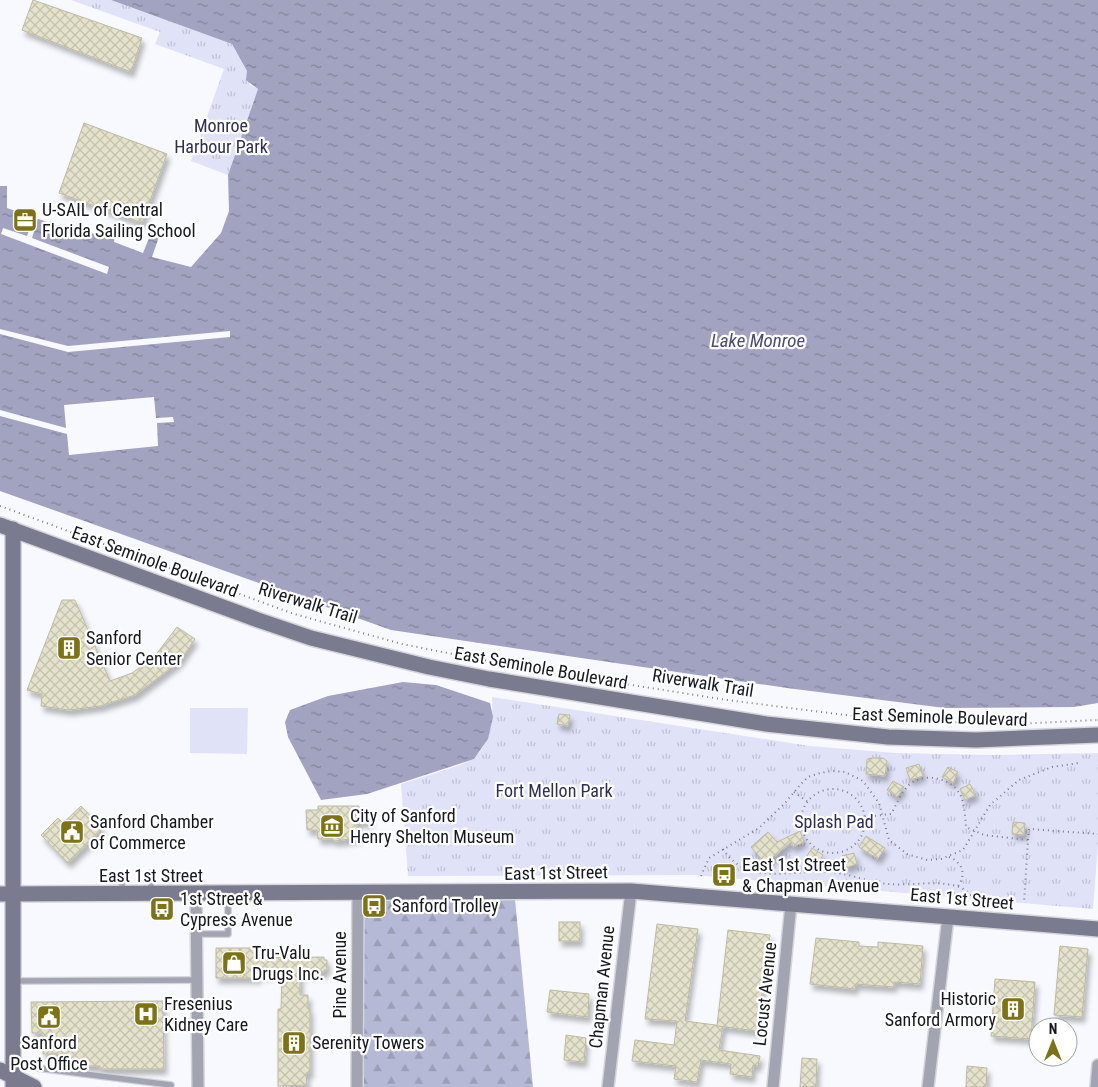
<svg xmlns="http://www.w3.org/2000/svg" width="1098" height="1087" viewBox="0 0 1098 1087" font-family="'Roboto Condensed',sans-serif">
<defs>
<pattern id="forest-firs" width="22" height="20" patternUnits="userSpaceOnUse" patternTransform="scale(1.25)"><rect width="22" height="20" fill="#b6b9d6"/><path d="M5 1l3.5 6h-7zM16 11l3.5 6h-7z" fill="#9c9eb7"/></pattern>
<pattern id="park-tufts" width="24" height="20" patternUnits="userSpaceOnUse" patternTransform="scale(1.25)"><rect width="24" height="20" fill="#e0e2f8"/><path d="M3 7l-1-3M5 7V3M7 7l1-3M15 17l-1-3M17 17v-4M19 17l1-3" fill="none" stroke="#bfc1d4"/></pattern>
<pattern id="water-ripples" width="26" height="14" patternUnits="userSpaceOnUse" patternTransform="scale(1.25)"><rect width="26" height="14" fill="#a1a3c0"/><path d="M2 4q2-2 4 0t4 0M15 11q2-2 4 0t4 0" fill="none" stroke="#82849b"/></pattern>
<pattern id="building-cross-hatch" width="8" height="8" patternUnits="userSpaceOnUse" patternTransform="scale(1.25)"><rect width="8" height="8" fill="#e5e2cb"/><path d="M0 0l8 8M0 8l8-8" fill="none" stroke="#c4c1ae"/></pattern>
<filter id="shadow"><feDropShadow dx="3" dy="5.5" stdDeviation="2.5" flood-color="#0004"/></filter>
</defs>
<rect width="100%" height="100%" fill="#f8f9fe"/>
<path fill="#e0e2f8" d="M190,708H248L247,754L190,753Z"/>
<path fill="url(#forest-firs)" d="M515,899L533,1087H364V900Z"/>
<g fill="url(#park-tufts)">
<path d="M71,0H111L232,44L247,71L249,84L258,89L228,175L191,161L224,69L155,44L160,32Z"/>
<path d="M492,697L810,746L896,753L992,755L1098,753V845L1093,909L693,875L408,876L401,784C413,780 468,764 474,758C492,742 493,718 492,697Z"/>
</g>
<g fill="url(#water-ripples)">
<path d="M111,0H1098V703L1074,707L945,708L787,688L391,630L0,491V186H7V208L67,229L68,225L91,227L90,233L115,236L114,242L143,253L153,228L161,231L152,257L191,267L221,233L229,211L228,175L258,89L246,80L247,71L232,44Z"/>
<path d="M403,682L436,685L490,703L493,717L488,739L474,759L367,794L321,800L288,737L285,722L290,710L328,696Z"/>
</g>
<g fill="#f8f9fe">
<path d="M34,217L38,218L32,238L109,267L107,274L1,234L3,228L27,236Z"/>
<path d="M0,329L68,346L230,331V337L68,352L0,334Z"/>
<path d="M154,397L156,418L173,417L174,422L157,423L158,446L69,455L67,434L0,416V410L66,428L64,405Z"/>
</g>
<g fill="url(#building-cross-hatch)" stroke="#bdbaa3" filter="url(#shadow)">
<path d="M33,0L142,38L131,72L22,30Z"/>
<path d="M84,123L167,154L142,223L59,193Z"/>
<path d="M62,600H75L110,681L132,673L154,657L177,627L195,639L179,662L135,695L100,706L69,710L41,706L42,694L27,690Z"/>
<path d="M559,714L570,715L568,726L557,724Z"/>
<path d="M872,758H883L887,761L885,776L866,774L867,759Z"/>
<path d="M919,764L923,776L910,780L906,768Z"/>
<path d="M948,767L958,772L953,783L942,777Z"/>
<path d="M893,781L904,787L897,797L887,790Z"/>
<path d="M970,784L976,795L965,800L960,789Z"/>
<path d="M81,806L103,829L68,863L41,835L58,818L63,823Z"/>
<path d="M318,806H359V810H369L370,822H357L358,838L335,841L332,839H318L317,830H307L306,810H318Z"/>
<path d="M1013,822L1025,823L1024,835L1012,834Z"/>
<path d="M800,831L804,842L793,847L791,842L766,864L751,847L768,832L777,842Z"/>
<path d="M866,836L885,848L878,859L859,847Z"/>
<path d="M812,848L823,855L816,866L805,859Z"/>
<path d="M854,853L857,864L845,868L842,856Z"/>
<rect x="559" y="922" width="21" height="19"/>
<path d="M657,924L698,929L685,1021L723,1026L719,1050L760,1056L758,1066L753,1065L752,1077L730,1074L731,1064L701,1060L697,1082L674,1079L676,1066L632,1061L635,1040L674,1045L677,1021L645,1019Z"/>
<path d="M728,930L770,935L757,1031L717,1026Z"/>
<path d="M816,938L859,942V946L878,947V942L923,946L920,984L894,982V987L856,984L855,989L810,984Z"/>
<path d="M1060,946L1088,949L1082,1017L1054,1015Z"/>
<path d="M216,948H258V958L324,957V960H327V970H324V972L300,974V995H308V1009H310V1073H306L307,1085L278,1086V1009H281L282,974H258V978H216Z"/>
<path d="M995,979L1035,982L1031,1039L991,1036Z"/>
<path d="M550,990L589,994L588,1017L547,1012Z"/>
<path d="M163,1001L164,1069H100V1066H68L67,1054H43L42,1033H32L31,1002Z"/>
<path d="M566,1035L586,1038L584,1062L564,1060Z"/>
<path d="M802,1058L817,1059L816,1087H800Z"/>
<path d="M967,1066L987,1068L986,1087H966Z"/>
</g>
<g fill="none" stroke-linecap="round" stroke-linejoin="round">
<defs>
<g id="lane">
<path d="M151,873V892"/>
<path d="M122,874V892"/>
<path d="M197,934H228V894"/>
<path d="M15,981L197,980"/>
<path d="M13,1065L171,1085"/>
</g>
<g id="street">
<path d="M196,894L198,1087"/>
<path d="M357,1087L358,894"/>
<path d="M608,1087L631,891"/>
<path d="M773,1087L791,904"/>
<path d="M928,1087L948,917"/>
<path d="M1096,1087L1098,1065"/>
</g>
<g id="secondary">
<path d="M0,525L258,620L311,638L429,667L489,679L766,724L888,737L976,740L1098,735"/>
<path d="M13,529V1087"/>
<path d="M0,894L631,891L1098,929"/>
<path d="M0,1070L34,1087"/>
</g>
</defs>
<use href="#lane" stroke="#d4d5da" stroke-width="8"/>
<use href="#street" stroke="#d4d5da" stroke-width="14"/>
<use href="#secondary" stroke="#d4d5da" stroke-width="18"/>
<g stroke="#7d7e85" stroke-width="2" stroke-dasharray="1 4" stroke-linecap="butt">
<path d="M0,506L294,614L402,644L524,668L727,700L885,720L1017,724L1098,720"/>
<circle cx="833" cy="821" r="32"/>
<path d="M794,792L808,802"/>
<path d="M865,817L891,814C897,804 901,792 910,784C926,772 952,778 961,796C965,806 965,817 966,827L984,835L1028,840L1024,903"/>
<path d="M1028,840L1029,829L1098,834"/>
<path d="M723,849C747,886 789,870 825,872C846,872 867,882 888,884C909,886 936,880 956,886C964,888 969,893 974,899"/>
<path d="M949,857C962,862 967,874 958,886"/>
<path d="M701,876L709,858L759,828L785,803L800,785L808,777L820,773L832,771L845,772L863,781L879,803L889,840L907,854L927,860L941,859L963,850L990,805L1019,780L1052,767L1079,763"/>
</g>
<use href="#lane" stroke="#a3a4b1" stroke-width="5.5"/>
<use href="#street" stroke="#a3a4b1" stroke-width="11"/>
<use href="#secondary" stroke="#7a7b8e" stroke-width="15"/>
</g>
<defs>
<symbol id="office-square" viewBox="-11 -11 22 22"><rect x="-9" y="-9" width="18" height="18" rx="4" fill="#7d7314" stroke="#fff"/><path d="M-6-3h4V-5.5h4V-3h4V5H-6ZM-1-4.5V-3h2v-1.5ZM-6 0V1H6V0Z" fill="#fff"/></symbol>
<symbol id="building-square" viewBox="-11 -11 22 22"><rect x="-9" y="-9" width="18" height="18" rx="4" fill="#7d7314" stroke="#fff"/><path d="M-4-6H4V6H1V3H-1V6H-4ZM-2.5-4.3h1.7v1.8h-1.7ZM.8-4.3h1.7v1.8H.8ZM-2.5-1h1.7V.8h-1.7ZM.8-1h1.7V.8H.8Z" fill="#fff"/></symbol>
<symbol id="museum-square" viewBox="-11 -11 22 22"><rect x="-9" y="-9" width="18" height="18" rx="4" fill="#7d7314" stroke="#fff"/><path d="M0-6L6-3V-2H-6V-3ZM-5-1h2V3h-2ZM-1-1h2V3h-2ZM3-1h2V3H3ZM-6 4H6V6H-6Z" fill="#fff"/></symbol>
<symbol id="civic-square" viewBox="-11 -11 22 22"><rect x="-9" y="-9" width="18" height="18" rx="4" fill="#7d7314" stroke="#fff"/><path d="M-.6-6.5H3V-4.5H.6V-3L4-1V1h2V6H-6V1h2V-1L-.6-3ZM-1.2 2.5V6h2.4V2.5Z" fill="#fff"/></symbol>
<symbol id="bus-square" viewBox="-11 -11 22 22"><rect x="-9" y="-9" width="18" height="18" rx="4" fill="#7d7314" stroke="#fff"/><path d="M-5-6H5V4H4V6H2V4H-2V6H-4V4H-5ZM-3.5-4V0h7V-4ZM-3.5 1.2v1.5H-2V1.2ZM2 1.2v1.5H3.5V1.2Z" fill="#fff"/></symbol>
<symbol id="shop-square" viewBox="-11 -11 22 22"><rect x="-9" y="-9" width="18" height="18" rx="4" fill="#7d7314" stroke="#fff"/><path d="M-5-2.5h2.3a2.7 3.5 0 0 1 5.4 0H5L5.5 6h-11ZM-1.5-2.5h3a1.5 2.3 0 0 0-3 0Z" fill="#fff"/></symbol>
<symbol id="hospital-square" viewBox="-11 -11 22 22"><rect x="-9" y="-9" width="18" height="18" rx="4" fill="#7d7314" stroke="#fff"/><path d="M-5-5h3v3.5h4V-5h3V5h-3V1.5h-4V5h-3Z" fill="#fff"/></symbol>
</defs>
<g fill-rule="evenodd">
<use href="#office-square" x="11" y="206" width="28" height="28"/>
<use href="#building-square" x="55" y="634" width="28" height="28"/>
<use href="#museum-square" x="318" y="812" width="28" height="28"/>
<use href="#civic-square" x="58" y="818" width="28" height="28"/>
<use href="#bus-square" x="710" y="861" width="28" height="28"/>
<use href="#bus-square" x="360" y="892" width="28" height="28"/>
<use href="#bus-square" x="148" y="895" width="28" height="28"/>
<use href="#shop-square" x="220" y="949" width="28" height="28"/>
<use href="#building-square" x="999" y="995" width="28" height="28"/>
<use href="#hospital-square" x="132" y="1000" width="28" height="28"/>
<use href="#civic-square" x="35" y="1003" width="28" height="28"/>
<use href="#building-square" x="280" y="1029" width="28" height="28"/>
</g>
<g text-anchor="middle" stroke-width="4.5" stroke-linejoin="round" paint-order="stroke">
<g font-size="18" fill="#2e2d56" stroke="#fff">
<text x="221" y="132">Monroe<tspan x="221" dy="21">Harbour Park</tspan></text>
<text x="554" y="797">Fort Mellon Park</text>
<text x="834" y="828">Splash Pad</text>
</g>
<g font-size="18" fill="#15161e" stroke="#fff" text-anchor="start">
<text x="42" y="216">U-SAIL of Central<tspan x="42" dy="21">Florida Sailing School</tspan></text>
<text x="86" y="644">Sanford<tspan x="86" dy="21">Senior Center</tspan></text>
<text x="350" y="822">City of Sanford<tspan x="350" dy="21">Henry Shelton Museum</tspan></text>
<text x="90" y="828">Sanford Chamber<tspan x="90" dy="21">of Commerce</tspan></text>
<text x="742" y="871">East 1st Street<tspan x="742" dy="21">&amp; Chapman Avenue</tspan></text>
<text x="180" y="905">1st Street &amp;<tspan x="180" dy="21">Cypress Avenue</tspan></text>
<text x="392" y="912">Sanford Trolley</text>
<text x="252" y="959">Tru-Valu<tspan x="252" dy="21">Drugs Inc.</tspan></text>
<text x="996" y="1005" text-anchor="end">Historic<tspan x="996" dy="21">Sanford Armory</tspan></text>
<text x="164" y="1010">Fresenius<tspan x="164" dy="21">Kidney Care</tspan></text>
<text x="49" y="1049" text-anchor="middle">Sanford<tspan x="49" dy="21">Post Office</tspan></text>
<text x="312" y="1049">Serenity Towers</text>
</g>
<g font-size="18" fill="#15161e" stroke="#fff">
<text transform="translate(155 562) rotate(20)" y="6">East Seminole Boulevard</text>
<text transform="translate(308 603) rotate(17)" y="6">Riverwalk Trail</text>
<text transform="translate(541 668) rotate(10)" y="6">East Seminole Boulevard</text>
<text transform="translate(703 683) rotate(9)" y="6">Riverwalk Trail</text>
<text transform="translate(940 717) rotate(2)" y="6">East Seminole Boulevard</text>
<text transform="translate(556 873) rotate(-1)" y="6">East 1st Street</text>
<text x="151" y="882">East 1st Street</text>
<text transform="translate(962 899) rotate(5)" y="6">East 1st Street</text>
<text transform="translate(340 975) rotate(-90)" y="6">Pine Avenue</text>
<text transform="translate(602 987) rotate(-84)" y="6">Chapman Avenue</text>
<text transform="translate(765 994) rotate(-84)" y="6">Locust Avenue</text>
</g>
<g font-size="19" font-style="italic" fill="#4a4b77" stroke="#fff">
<text x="758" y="347">Lake Monroe</text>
</g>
</g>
<g transform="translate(1053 1042)"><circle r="24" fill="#ffffff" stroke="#a1a2a5"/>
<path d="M0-4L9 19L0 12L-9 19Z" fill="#7d7314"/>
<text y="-8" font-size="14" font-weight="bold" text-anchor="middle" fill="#15161e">N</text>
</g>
</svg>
